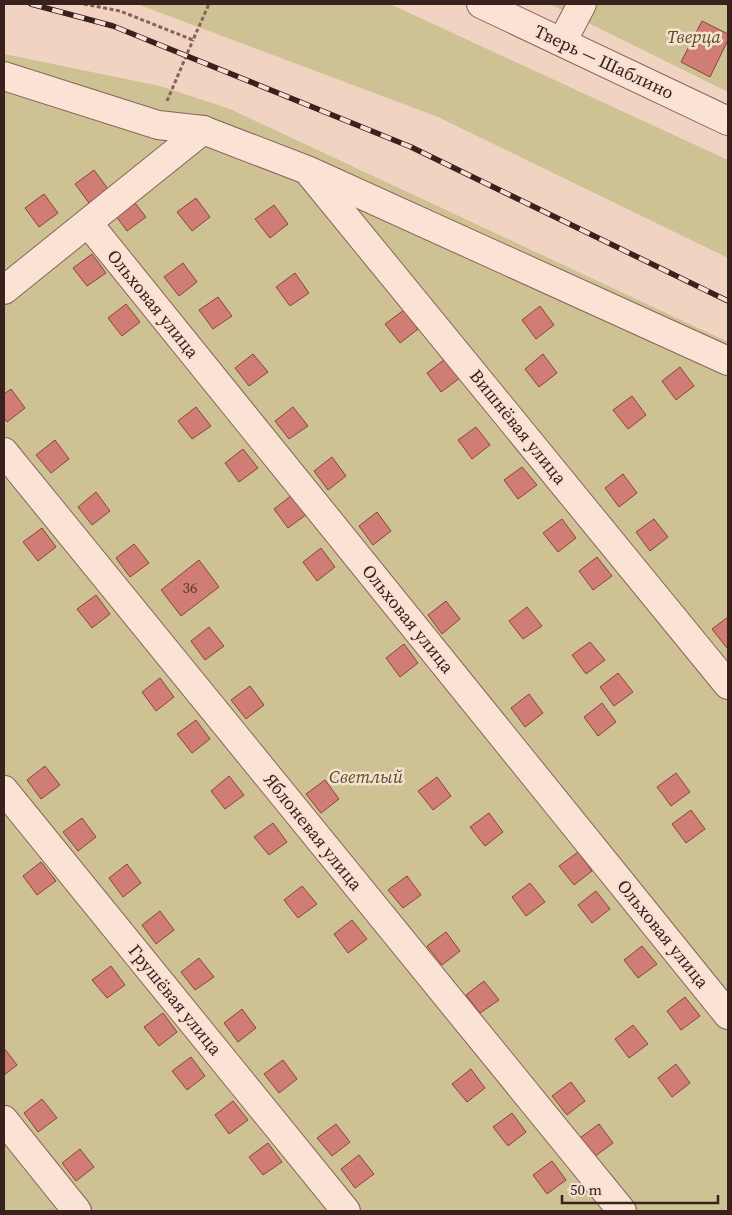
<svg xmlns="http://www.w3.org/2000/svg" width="732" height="1215" viewBox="0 0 732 1215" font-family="'Source Serif 4',serif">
<rect width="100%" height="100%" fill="#f0d3c1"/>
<g fill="#cec294">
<path d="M137,4H390L728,160V258L438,117Z"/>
<path d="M550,4H728V92Z"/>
<path d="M4,54L160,86L230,109L728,342V1211H4Z"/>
</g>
<g fill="#d07e75" stroke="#8a423c">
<path d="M702,21L728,34V40L710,77L681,62Z"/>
<path d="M94,170L108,189L89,203L75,184Z"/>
<path d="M44,194L58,213L39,227L25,208Z"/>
<path d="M131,198L146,217L127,231L113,212Z"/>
<path d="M196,198L210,217L192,231L177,212Z"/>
<path d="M274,205L288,224L270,238L255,219Z"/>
<path d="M92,254L106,273L87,286L73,268Z"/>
<path d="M183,263L197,282L179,296L164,277Z"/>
<path d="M295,273L309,293L290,306L276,287Z"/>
<path d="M218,297L232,316L213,329L199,310Z"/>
<path d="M126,304L140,322L122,336L108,318Z"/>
<path d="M540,306L554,325L536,339L522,320Z"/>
<path d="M404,310L418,329L400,343L385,324Z"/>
<path d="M253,354L268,372L249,386L235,368Z"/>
<path d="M543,354L557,373L539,387L525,369Z"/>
<path d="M445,359L460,378L441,392L427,373Z"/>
<path d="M680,367L694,386L676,400L662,381Z"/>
<path d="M11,389L25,408L7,422L4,418V394Z"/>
<path d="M632,396L646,415L628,429L613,410Z"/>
<path d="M196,407L211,426L192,439L178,421Z"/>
<path d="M293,407L308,426L289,439L275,421Z"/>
<path d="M476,427L490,445L472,459L458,440Z"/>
<path d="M55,440L69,459L51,473L36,455Z"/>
<path d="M243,449L258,468L239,482L225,463Z"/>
<path d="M332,457L346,476L328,490L314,471Z"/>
<path d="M522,467L537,485L518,499L504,480Z"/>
<path d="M623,474L637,493L619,507L605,488Z"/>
<path d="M96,492L110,511L92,525L78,507Z"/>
<path d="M292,495L307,514L288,528L274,509Z"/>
<path d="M377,512L391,531L373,545L359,526Z"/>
<path d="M562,519L576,538L558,552L543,533Z"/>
<path d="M654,519L668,537L650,551L636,532Z"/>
<path d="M42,528L56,547L38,561L23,542Z"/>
<path d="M134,544L149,563L130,577L116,558Z"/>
<path d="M321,548L335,567L317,581L303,562Z"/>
<path d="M597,557L612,576L593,590L579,571Z"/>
<path d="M199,560L219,587L181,616L161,590Z"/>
<path d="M96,595L110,614L92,628L77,609Z"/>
<path d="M446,601L460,619L442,634L428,615Z"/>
<path d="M527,607L542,626L523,639L509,621Z"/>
<path d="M728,617V647L727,648L712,629Z"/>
<path d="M209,627L224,646L205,660L191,641Z"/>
<path d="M590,642L605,660L586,674L572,655Z"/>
<path d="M404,644L418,663L400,677L386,658Z"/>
<path d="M618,673L633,692L614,706L600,687Z"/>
<path d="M160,678L174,697L156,711L142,692Z"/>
<path d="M250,686L264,705L246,719L231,700Z"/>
<path d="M529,694L543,713L525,727L511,708Z"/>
<path d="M602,703L616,722L598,736L584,717Z"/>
<path d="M196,720L210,739L192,753L177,734Z"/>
<path d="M45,766L60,785L41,799L27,780Z"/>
<path d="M676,773L690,792L671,806L657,787Z"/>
<path d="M229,776L244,795L225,809L211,791Z"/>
<path d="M437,777L451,796L433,810L418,791Z"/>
<path d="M325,780L339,799L321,813L306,794Z"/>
<path d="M691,810L705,829L686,843L672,824Z"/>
<path d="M489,813L503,832L485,846L470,827Z"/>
<path d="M82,818L96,837L78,851L63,832Z"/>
<path d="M273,823L287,842L269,855L254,837Z"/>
<path d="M578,852L592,871L574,885L559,866Z"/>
<path d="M41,862L56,881L37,895L23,876Z"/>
<path d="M127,864L141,883L123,897L109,878Z"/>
<path d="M407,876L421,895L403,908L388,890Z"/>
<path d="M530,883L545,902L526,916L512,897Z"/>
<path d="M302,886L317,904L298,918L284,900Z"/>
<path d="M596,891L610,909L592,923L578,905Z"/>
<path d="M160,911L174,930L156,944L142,925Z"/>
<path d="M352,920L367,939L348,953L334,934Z"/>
<path d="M446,932L460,951L442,965L427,946Z"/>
<path d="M642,946L657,964L638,978L624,960Z"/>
<path d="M199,958L214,977L195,990L181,972Z"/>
<path d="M111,966L125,985L107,998L92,980Z"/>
<path d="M484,981L499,1000L480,1013L466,995Z"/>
<path d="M685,997L700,1016L681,1030L667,1011Z"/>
<path d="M242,1009L256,1028L238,1042L224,1023Z"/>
<path d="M163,1013L177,1032L159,1046L144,1027Z"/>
<path d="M633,1025L648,1044L629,1058L615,1039Z"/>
<path d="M4,1048L17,1065L4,1075Z"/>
<path d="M191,1057L205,1076L187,1090L172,1071Z"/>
<path d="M283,1060L297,1079L279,1093L264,1074Z"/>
<path d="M676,1064L690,1083L672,1097L658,1078Z"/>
<path d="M471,1069L485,1088L467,1102L452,1084Z"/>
<path d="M571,1082L585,1101L567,1115L552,1096Z"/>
<path d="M42,1099L57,1118L38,1132L24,1113Z"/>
<path d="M233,1101L248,1120L229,1134L215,1115Z"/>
<path d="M512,1113L526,1132L508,1146L493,1127Z"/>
<path d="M336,1124L350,1142L332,1156L317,1138Z"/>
<path d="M599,1124L613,1143L594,1157L580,1138Z"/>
<path d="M268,1143L282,1162L263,1175L249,1157Z"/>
<path d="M80,1149L94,1167L76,1181L62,1163Z"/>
<path d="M359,1155L374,1174L355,1188L341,1169Z"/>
<path d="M552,1161L566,1180L547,1194L533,1175Z"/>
</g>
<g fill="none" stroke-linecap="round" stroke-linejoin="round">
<defs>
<g id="minor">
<path d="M481,4L728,121"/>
<path d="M562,42L582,4"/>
<path d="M4,76L158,125L203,130"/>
<path d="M311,175L728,685"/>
<path d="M88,223L728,1015"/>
<path d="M4,290L203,130L307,170L728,361"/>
<path d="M4,452L622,1211"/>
<path d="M4,790L346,1211"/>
<path d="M4,1120L77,1211"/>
</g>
</defs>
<use href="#minor" stroke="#8a6258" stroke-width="30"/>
<g stroke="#8a6258" stroke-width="3" stroke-dasharray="4 2.5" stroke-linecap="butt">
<path d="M84,4L120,11L193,40L209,4"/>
<path d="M167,101L193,40"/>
</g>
<use href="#minor" stroke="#fae3d5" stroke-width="28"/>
<defs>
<path id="rail" d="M31,4L113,26L411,147L728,301"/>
</defs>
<use href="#rail" stroke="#39211d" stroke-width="5.5"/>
<use href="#rail" stroke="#f7e0d1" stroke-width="4" stroke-dasharray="11" stroke-linecap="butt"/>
</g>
<g text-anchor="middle" stroke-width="5" stroke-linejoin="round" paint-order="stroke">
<g font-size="15" fill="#5f3833">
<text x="190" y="593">36</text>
</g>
<g font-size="18" font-style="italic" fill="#565322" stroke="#f7e0d1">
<text x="694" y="43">Тверца</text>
<text x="366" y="783">Светлый</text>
</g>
<g font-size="18" fill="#39211d" stroke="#f7e0d1">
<text transform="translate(604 62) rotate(25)" y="6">Тверь — Шаблино</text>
<text transform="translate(153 304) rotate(51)" y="6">Ольховая улица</text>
<text transform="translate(518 427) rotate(51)" y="6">Вишнёвая улица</text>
<text transform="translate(408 619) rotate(51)" y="6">Ольховая улица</text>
<text transform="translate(313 832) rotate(51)" y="6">Яблоневая улица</text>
<text transform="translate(663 934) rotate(51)" y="6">Ольховая улица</text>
<text transform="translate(175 1000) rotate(51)" y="6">Грушёвая улица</text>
</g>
</g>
<rect width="732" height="1215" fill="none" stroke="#39211d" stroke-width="10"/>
<path d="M562 1195v8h156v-8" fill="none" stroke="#39211d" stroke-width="2.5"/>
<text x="570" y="1195" font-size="15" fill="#39211d" stroke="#f7e0d1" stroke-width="4" paint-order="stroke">50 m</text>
</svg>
